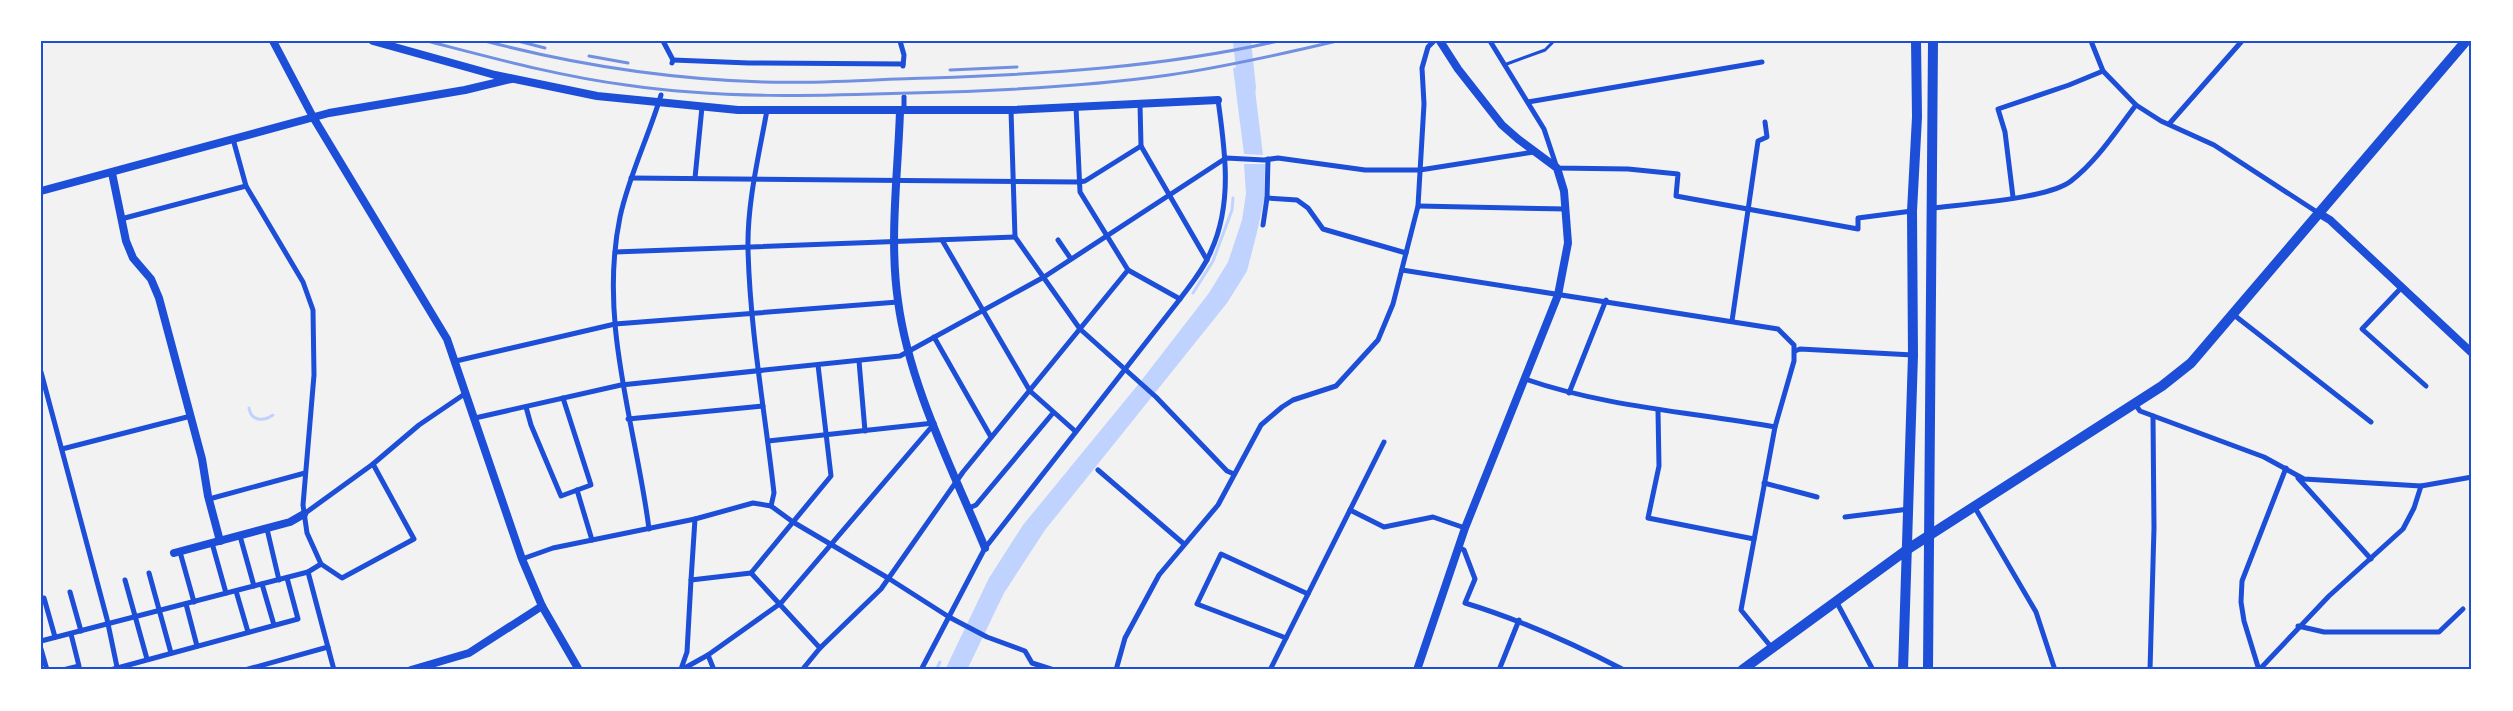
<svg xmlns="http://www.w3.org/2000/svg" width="2513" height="711" viewBox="0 0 2513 711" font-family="Signika,sans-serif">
<rect width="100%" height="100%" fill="#f2f2f2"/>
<g fill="#bfd3fe">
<path d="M1252,65L1263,155L1244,154L1233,68Z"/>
<path d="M1244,164H1265L1264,200L1257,232L1247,271L1227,303L1045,530L1004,593L967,670H945L989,578L1023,525L1141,381L1209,293L1228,262L1242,220L1246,194Z"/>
</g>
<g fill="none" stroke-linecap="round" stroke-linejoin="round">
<g stroke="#bfd3fe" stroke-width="3">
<path d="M1193,293L1213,261L1232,210L1233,198"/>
<path d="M249,408C251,421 263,422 273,415"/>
<path d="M936,670L940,662"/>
</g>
<path stroke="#bfd3fe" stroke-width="18" d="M1242,41L1247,88"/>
<path stroke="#1d4ed8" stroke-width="3" d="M1504,65L1545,50L1554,41"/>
<g stroke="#1d4ed8" stroke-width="5">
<path d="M663,41L673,60L672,63"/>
<path d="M900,41L904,55L903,66"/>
<path d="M1490,41L1544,129L1557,168L1628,169L1678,174L1676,196L1858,229V218L1912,211"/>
<path d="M2091,41L2103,71L2136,105L2161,121L2214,145L2320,214"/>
<path d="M673,60L749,63L903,64"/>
<path d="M904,97V111"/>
<path d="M1528,102L1762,62"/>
<path d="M1140,104L1141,146L1207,260"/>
<path d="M1076,107L1080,192L1128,270L1180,299"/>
<path d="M767,110C759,155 747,203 748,249C750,331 765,412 774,493L771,506"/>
<path d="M1011,110L1015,237L1080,329L1156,397L1227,471L1234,474"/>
<path d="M2169,124L2242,41"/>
<path d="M233,139L246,186L303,282L313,310L314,375L303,505L307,533L321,564L308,572L334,670"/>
<path d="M631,178L1079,182L1085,181L1141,146"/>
<path d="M695,178L702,107"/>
<path d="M2013,197L2005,132L1998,109L2069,85L2103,71"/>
<path d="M1267,198L1297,200L1308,208L1323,229L1406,253"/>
<path d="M1418,206L1566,209"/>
<path d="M1932,208C1964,204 2048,199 2071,181C2097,161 2116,131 2136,105"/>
<path d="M121,219L246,186"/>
<path d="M1263,225L1267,198L1268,159"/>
<path d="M942,240L1030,391L1075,431"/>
<path d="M1058,240L1071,259"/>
<path d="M615,252L1015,237"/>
<path d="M1402,270L1778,329L1794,345V361L1775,427L1741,610L1772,648"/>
<path d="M2402,287L2362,329L2426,386"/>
<path d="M2234,315L2371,422"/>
<path d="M1732,321L1758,141L1767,137L1765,122"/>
<path d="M934,337L991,437"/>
<path d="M1795,351L1800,349L1913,355"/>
<path d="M456,361L615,324L898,302"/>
<path d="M859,361L865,431"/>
<path d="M41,372L107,619L117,667"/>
<path d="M1525,379C1606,407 1691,412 1775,427"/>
<path d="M1569,393L1606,300"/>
<path d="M2135,404L2140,411L2264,457L2304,479L2421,486L2472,477"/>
<path d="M526,407L531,425L561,496L591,485L563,398"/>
<path d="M1658,411L1659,466L1648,518L1754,539"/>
<path d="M475,418L621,385L900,356L1044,277L1226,158L1264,160L1278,158L1365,170H1420L1534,152"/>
<path d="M628,419L763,406"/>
<path d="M768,441L934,423"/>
<path d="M62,449L191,416"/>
<path d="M1098,470L1184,544"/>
<path d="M2298,478L2371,559"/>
<path d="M1764,483L1817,497"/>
<path d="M577,490L592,540"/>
<path d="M209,499L305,473"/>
<path d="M1974,506L2036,612L2055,670"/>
<path d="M969,508L976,505L1053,413"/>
<path d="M1350,510L1384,527L1433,517L1465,528"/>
<path d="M304,514L373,464L419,425L466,393"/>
<path d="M1845,517L1909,509"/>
<path d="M267,529L279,580"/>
<path d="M649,529C636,426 598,323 620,217C629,175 649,136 661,95"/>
<path d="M240,536L254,586"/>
<path d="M212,543L226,593"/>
<path d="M1458,547L1464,550L1475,579L1465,603C1521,620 1572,643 1624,670"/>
<path d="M180,552L194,602"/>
<path d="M522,559L553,548L695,519"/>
<path d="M321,564L342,578L414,539L373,464"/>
<path d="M149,573L171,653"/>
<path d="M751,573L831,476L818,365"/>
<path d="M125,580L147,659"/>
<path d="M262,584L274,625"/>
<path d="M236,591L248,632"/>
<path d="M70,592L81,631"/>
<path d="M44,598L55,637"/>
<path d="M1836,601L1873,670"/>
<path d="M186,604L197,646"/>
<path d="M2298,626L2324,632H2439L2463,609"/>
<path d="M1286,638L1197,604L1221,554L1308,594"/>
<path d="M41,641L308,572"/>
<path d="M820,648L881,589L963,472L1128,270"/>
<path d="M41,649L47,670"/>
<path d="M708,655L714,670"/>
<path d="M681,669L687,652L691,580"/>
<path d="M63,670L79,666L71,634"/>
<path d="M110,670L298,619L287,578"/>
<path d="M245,670L328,647"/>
<path d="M681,670L708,655L781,603L934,424"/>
<path d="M802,670L820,648L751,573L691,580L695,519L753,503L771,506L793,522L888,578L949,617L987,637L1025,651L1032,663L1054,670"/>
<path d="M921,670L985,548L1180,299C1191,284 1204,269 1211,251C1233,203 1225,150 1218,100"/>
<path d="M1116,670L1125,638L1159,575L1218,505L1261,425L1282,407L1293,400L1336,386L1378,340L1393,304L1418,206L1424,104L1422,68L1428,47L1434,41"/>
<path d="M1270,670L1384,442"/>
<path d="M1499,670L1519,620"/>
<path d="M2150,670L2154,528L2153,416"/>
<path d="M2259,670L2329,596L2403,529L2414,508L2421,486"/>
<path d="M2259,670L2244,621L2241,602L2242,581L2286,468"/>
</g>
<g stroke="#1d4ed8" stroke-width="8">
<path d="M273,41L313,117L447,339L522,559L542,606L579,670"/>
<path d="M373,41L495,75L597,96L738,110H1011L1218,100"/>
<path d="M900,111C898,174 889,239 898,301C909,385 953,470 985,548"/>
<path d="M112,173L126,241L133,258L151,279L159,298L202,459L208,496L220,541"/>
<path d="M41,191L329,113L465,90L511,79"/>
<path d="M2320,214L2330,220L2472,353"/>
<path d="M174,553L290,522L304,514"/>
<path d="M411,670L469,653L542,606"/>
<path d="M1417,670L1465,528L1558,295L1568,243L1564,191L1557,168L1518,139L1502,125L1458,69L1440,41"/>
</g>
<g stroke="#1d4ed8" stroke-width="10">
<path d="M1742,670L1908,549L2162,386L2191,363L2466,41"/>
<path d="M1903,670L1913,355L1912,211L1917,117L1916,41"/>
<path d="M1928,670L1933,41"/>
</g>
<g stroke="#7290e2" stroke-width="3">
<path d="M427,41C493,58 558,76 626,85C721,99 816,96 911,93C998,91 1084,87 1169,75C1225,67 1282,54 1337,41"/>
<path d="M485,41C576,65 669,79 763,82C819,84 875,79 931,78C1047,74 1164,67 1278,41"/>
<path d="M518,41L545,48"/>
<path d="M589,56L628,63"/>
<path d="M950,70L1017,67"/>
</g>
</g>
<rect width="2513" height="711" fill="none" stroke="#ffffff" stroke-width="85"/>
<rect x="42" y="42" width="2428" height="626" fill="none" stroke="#1d4ed8" stroke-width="2"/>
</svg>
